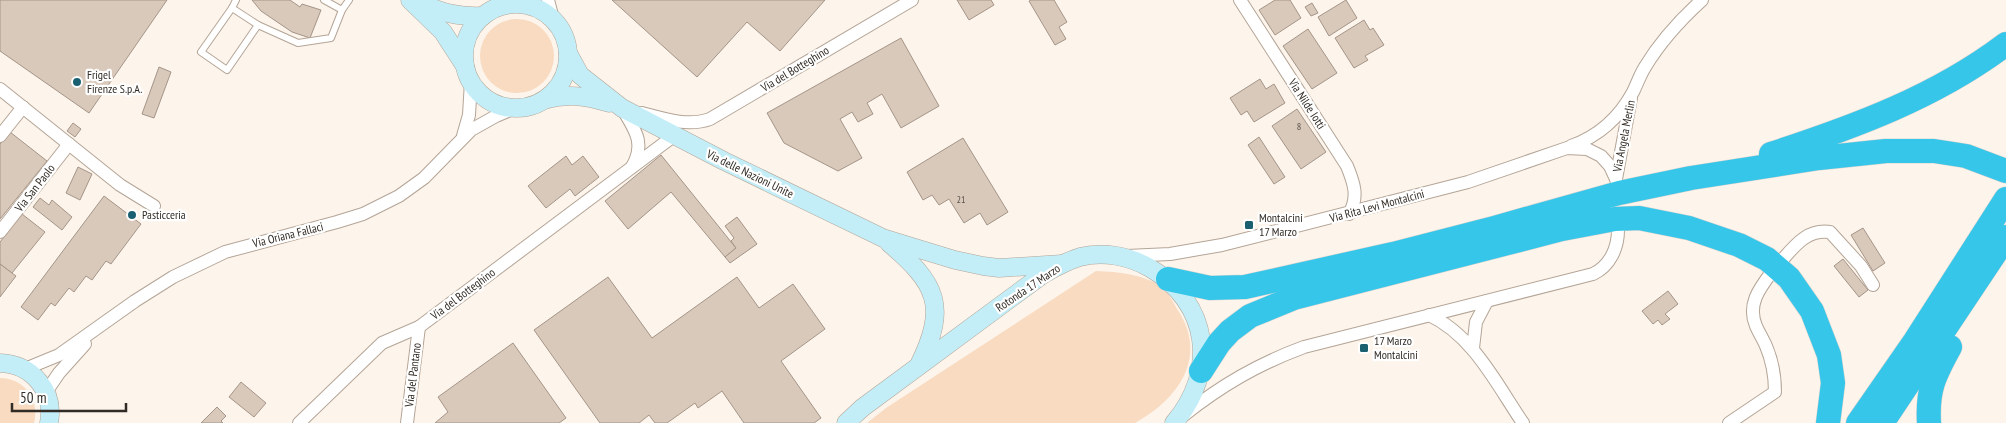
<svg xmlns="http://www.w3.org/2000/svg" width="2006" height="423" viewBox="0 0 2006 423" font-family="'PT Sans Narrow',sans-serif">
<rect width="100%" height="100%" fill="#fdf4eb"/>
<g fill="#f8dbc1">
<circle cx="517" cy="56" r="37"/>
<path d="M1096,271C1118,272 1143,274 1162,287C1168,292 1173,302 1177,309C1209,356 1179,399 1135,423H867L886,408Z"/>
<path d="M0,378C24,378 40,400 34,423H0Z"/>
</g>
<g fill="#d9c9bb" stroke="#a49588">
<path d="M0,0H167L89,113L0,51Z"/>
<path d="M252,0H290L300,7L302,4L321,10L310,38L292,32L261,11Z"/>
<path d="M612,0H825L780,51L747,22L697,77Z"/>
<path d="M957,0H991L994,5L969,20Z"/>
<path d="M1031,0H1054L1067,22L1059,27L1066,39L1055,45L1029,1Z"/>
<path d="M1275,0H1290L1301,18L1275,35L1259,10Z"/>
<path d="M1346,0L1357,18L1329,36L1318,17Z"/>
<path d="M1312,3L1318,13L1311,16L1305,7Z"/>
<path d="M1364,20L1370,30L1373,28L1384,45L1365,56L1368,60L1354,68L1335,38Z"/>
<path d="M1308,29L1337,73L1312,89L1283,46Z"/>
<path d="M901,38L939,106L901,128L882,94L867,103L873,114L858,122L852,112L840,119L862,158L838,171L784,143L767,113Z"/>
<path d="M159,67L171,72L154,118L142,114Z"/>
<path d="M1260,79L1266,89L1274,84L1285,103L1254,122L1247,111L1241,115L1230,98Z"/>
<path d="M1297,109L1326,152L1301,169L1272,126Z"/>
<path d="M73,123L81,129L75,137L67,131Z"/>
<path d="M10,132L47,161L0,219V144Z"/>
<path d="M1259,137L1285,177L1274,184L1248,145Z"/>
<path d="M963,138L1008,212L987,225L980,213L964,223L949,199L939,205L932,195L923,200L907,172Z"/>
<path d="M661,155L736,248L725,257L671,192L628,229L605,201Z"/>
<path d="M566,156L572,165L583,156L599,177L575,196L570,189L546,208L528,186Z"/>
<path d="M78,167L92,174L80,200L66,193Z"/>
<path d="M104,196L141,224L111,264L106,261L92,280L86,276L74,292L69,288L55,306L51,303L38,320L21,307Z"/>
<path d="M40,198L49,205L52,200L72,217L62,230L33,207Z"/>
<path d="M22,214L45,232L12,273L0,264V242Z"/>
<path d="M737,217L757,244L730,263L725,257L736,248L731,241L734,238L725,226Z"/>
<path d="M1863,228L1885,263L1873,271L1851,235Z"/>
<path d="M1843,259L1868,290L1859,297L1834,266Z"/>
<path d="M0,264L16,276L0,297Z"/>
<path d="M608,277L652,338L737,277L759,308L793,284L825,329L781,361L821,418L814,423H744L722,391L698,408L695,403L667,423H655L649,415L639,423H600L534,330Z"/>
<path d="M1668,291L1678,304L1665,314L1670,319L1662,325L1658,320L1653,324L1642,311Z"/>
<path d="M513,343L566,418L559,423H435L448,412L438,397Z"/>
<path d="M241,382L266,403L254,417L229,397Z"/>
<path d="M217,407L226,416L221,421L223,423H201Z"/>
</g>
<g fill="none" stroke-linecap="round" stroke-linejoin="round">
<defs>
<g id="lane">
<path d="M236,0L232,8L258,25L298,43L331,38L342,10"/>
<path d="M324,0L342,10L349,0"/>
<path d="M232,8L201,52L227,70L258,25"/>
</g>
<g id="street">
<path d="M548,0L553,19"/>
<path d="M1240,0L1347,166C1354,183 1359,197 1349,214"/>
<path d="M490,11L502,0"/>
<path d="M0,89L120,185L154,206"/>
<path d="M622,108C635,130 646,143 632,167"/>
<path d="M642,113C664,119 688,127 710,119L912,0"/>
<path d="M0,136L23,107"/>
<path d="M463,136L469,115L471,81"/>
<path d="M1571,146C1599,136 1619,118 1633,92C1637,84 1640,75 1645,67C1660,42 1680,20 1702,0"/>
<path d="M1616,179L1631,98"/>
<path d="M0,232L69,144"/>
<path d="M1127,256L1170,254L1222,245L1468,182L1567,148L1587,149L1601,156L1610,166L1616,179"/>
<path d="M1783,259C1796,244 1808,229 1830,232L1861,266L1873,285"/>
<path d="M1429,315C1473,335 1497,385 1523,423"/>
<path d="M1473,348L1476,322L1487,301"/>
<path d="M25,369L59,355L135,301L173,277L225,252L337,222L363,214L399,196L424,178L471,130L496,116L515,108"/>
<path d="M46,392L59,373L85,344"/>
<path d="M1184,415C1222,385 1258,364 1304,347L1593,274C1610,266 1618,248 1618,230"/>
<path d="M299,423L382,343L419,327L675,135"/>
<path d="M407,423L419,327"/>
<path d="M1729,423L1775,392C1775,378 1772,360 1766,346C1763,339 1759,333 1756,326C1747,305 1759,289 1771,273"/>
</g>
<g id="secondary">
<path d="M410,0L443,32L465,66"/>
<path d="M421,3C442,13 459,17 483,16"/>
<circle cx="516" cy="56" r="52"/>
<path d="M568,53L580,75L622,108L724,161L883,238L955,260L983,266L999,268L1062,264"/>
<path d="M544,100C567,93 587,96 609,103"/>
<path d="M889,243C937,284 948,306 919,365"/>
<path d="M0,363C32,364 55,391 49,423"/>
<path d="M846,423L862,408L1042,275C1054,268 1067,261 1080,257C1103,251 1129,256 1150,268C1210,303 1218,371 1174,423"/>
</g>
<g id="highway">
<path d="M1771,154C1854,127 1936,97 2006,44"/>
<path d="M1168,279L1210,288L1245,287L1393,254L1494,228L1619,193L1691,178L1819,158L1886,151H1934L1966,156L2006,171"/>
<path d="M1201,371L1219,343L1230,331L1250,316L1294,298L1562,229L1615,219L1639,218L1689,228L1739,245L1767,259L1789,278L1812,311L1829,355L1833,383L1828,423"/>
<path d="M1858,423L1915,341L2006,199"/>
<path d="M1882,423L2006,237"/>
<path d="M1929,423C1927,390 1934,376 1950,347"/>
</g>
</defs>
<use href="#lane" stroke="#b4a597" stroke-width="8"/>
<use href="#street" stroke="#b4a597" stroke-width="14"/>
<use href="#secondary" stroke="#b4a597" stroke-width="19"/>
<use href="#highway" stroke="#d6d5d3" stroke-width="25"/>
<use href="#lane" stroke="#fff" stroke-width="6"/>
<use href="#street" stroke="#fff" stroke-width="12"/>
<use href="#secondary" stroke="#c3eef8" stroke-width="18"/>
<use href="#highway" stroke="#36c6e9" stroke-width="24"/>
</g>
<g fill="#1a6071" stroke="#fff" stroke-width="2">
<circle cx="77" cy="82" r="5"/>
<circle cx="132" cy="215" r="5"/>
<rect x="1244" y="220" width="10" height="10" rx="2.5"/>
<rect x="1359" y="343" width="10" height="10" rx="2.5"/>
</g>
<g text-anchor="middle" stroke-width="4.5" stroke-linejoin="round" paint-order="stroke">
<g font-size="10" fill="#5b524a">
<text x="1299" y="130">8</text>
<text x="961" y="203">21</text>
</g>
<g font-size="12" fill="#312b25" stroke="#fff">
<text transform="translate(795 69) rotate(-31)" y="4">Via del Botteghino</text>
<text transform="translate(1307 104) rotate(57)" y="4">Via Nilde Iotti</text>
<text transform="translate(1624 136) rotate(-79)" y="4">Via Angela Merlin</text>
<text transform="translate(750 174) rotate(26)" y="4">Via delle Nazioni Unite</text>
<text transform="translate(35 188) rotate(-52)" y="4">Via San Paolo</text>
<text transform="translate(1377 206) rotate(-15)" y="4">Via Rita Levi Montalcini</text>
<text transform="translate(288 235) rotate(-14)" y="4">Via Oriana Fallaci</text>
<text transform="translate(1028 288) rotate(-34)" y="4">Rotonda 17 Marzo</text>
<text transform="translate(463 294) rotate(-37)" y="4">Via del Botteghino</text>
<text transform="translate(413 375) rotate(-83)" y="4">Via del Pantano</text>
</g>
<g font-size="12" fill="#312b25" stroke="#fff" text-anchor="start">
<text x="87" y="79">Frigel<tspan x="87" dy="14">Firenze S.p.A.</tspan></text>
<text x="142" y="219">Pasticceria</text>
<text x="1259" y="222">Montalcini<tspan x="1259" dy="14">17 Marzo</tspan></text>
<text x="1374" y="345">17 Marzo<tspan x="1374" dy="14">Montalcini</tspan></text>
</g>
</g>
<path d="M12 403v8h114v-8" fill="none" stroke="#312b25" stroke-width="2.5"/>
<text x="20" y="403" font-size="15" fill="#312b25" stroke="#ffffff" stroke-width="4" paint-order="stroke">50 m</text>
</svg>
